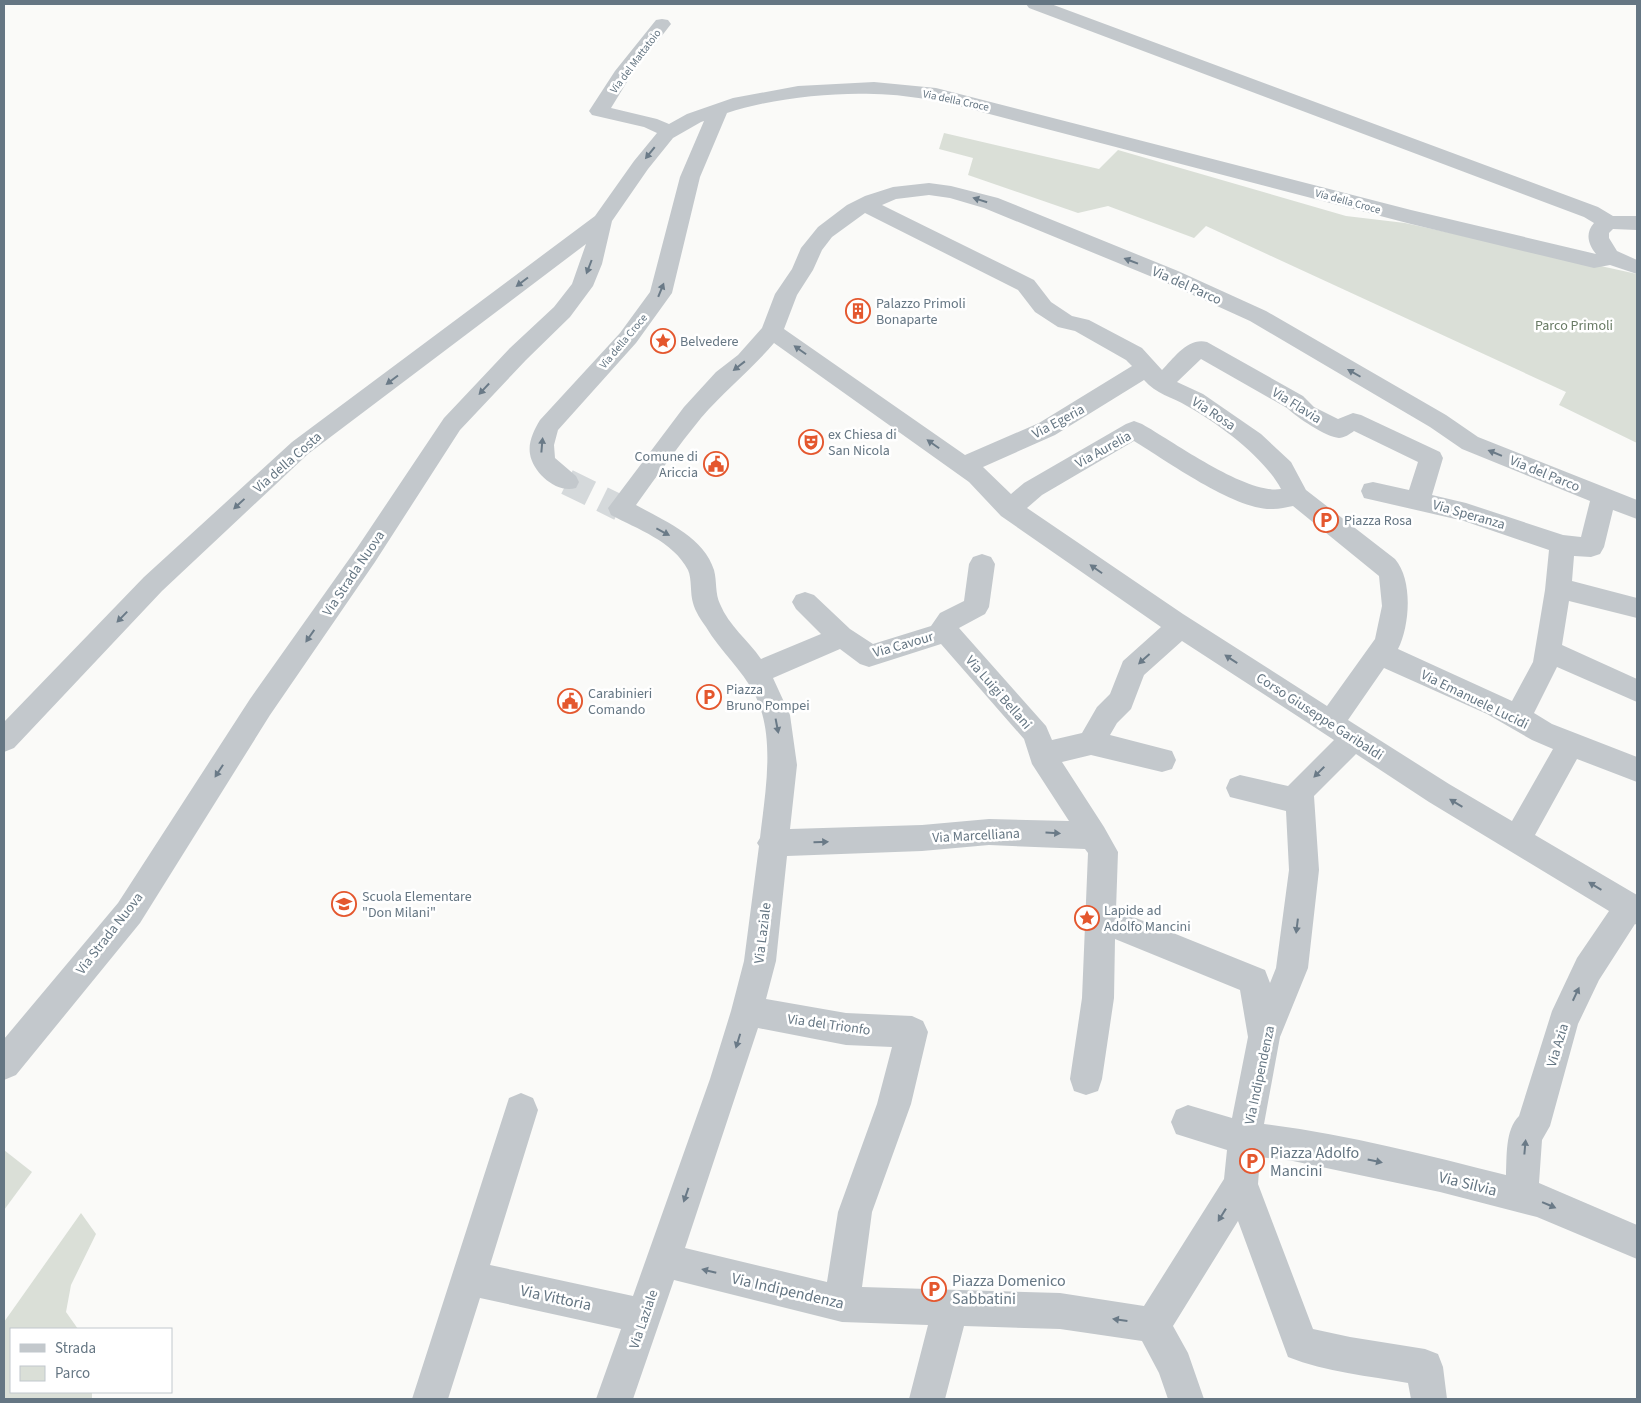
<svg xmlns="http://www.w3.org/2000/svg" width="1641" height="1403" viewBox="0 0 1641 1403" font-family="'Source Sans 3',sans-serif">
<rect width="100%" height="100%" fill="#fafaf8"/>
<g fill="#dadfd7">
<path d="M944,133L1099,169L1118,150L1346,216L1405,223L1637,274V443L1559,405L1566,392L1206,226L1194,238L1108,206L1078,213L968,175L973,158L939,149Z"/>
<path d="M4,1150L32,1172L4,1210Z"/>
<path d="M81,1213L96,1234L71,1285L66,1312L78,1329H11V1392H92V1399H4V1322Z"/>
</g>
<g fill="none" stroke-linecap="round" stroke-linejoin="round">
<path stroke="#d5d9db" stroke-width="26" stroke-dasharray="26 13" stroke-linecap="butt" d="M567,482L620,508"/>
<g fill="#c3c8cc" fill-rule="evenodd">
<path d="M1026,4H1051L1598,207L1613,216H1637V230L1613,229L1609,233V238L1617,251L1637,260V274L1610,265L1594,268L1411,224L936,100C915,98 895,94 874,94C831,92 768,99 727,113L700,177L672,293L636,343L558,430L554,445L555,458L576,476L579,482L576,488C557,494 533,473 530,454C528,442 534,430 540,420L620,333L650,292L680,177L704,121L701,122L673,138L648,169L612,221L602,264L593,286L570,317L526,360L460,430L375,562L270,715L140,923L16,1075L4,1080V1039L118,903L250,699L357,548L444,418L510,348L554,307L572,284L586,244L308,454L162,591L14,748L4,752V722L144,577L292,442L595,216L634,161L657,133L644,127L592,115L589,111L615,71L656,20L662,19L668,20L671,24L630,77L611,108L657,119L669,124L687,114L733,98L798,86L874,82L936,88L1411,210L1596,254C1588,244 1585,233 1594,223L1584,217L1029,8Z"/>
<path d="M929,183L951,186L998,198L1178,271L1266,311L1446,415L1478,437L1637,500V519L1613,510L1604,547L1600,554L1591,557L1574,556L1572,581L1637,598V618L1569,601L1562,645L1637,679V702L1557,667L1534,713L1552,724L1637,757V782L1577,759L1535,835L1637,895V925L1635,924L1599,980L1578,1024L1550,1126L1542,1140L1539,1183L1637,1225V1259L1537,1217L1440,1192L1293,1161L1260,1157L1258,1184L1313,1329L1350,1337L1425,1349L1438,1354L1443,1367L1447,1399H1411L1408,1383C1369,1376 1326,1372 1288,1357L1238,1221L1173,1326L1188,1353L1204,1399H1168L1159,1373L1142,1341L1060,1329L964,1326L945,1399H909L928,1325L842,1322L674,1280L633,1399H596L621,1329L480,1298L448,1399H412L509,1098L521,1093L533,1098L538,1110L490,1265L633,1296L710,1079L731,1011L744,961L759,846L757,843L760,838C765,793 776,737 755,695C742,669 720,651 706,627C701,620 695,611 693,603C690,593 692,579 688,570C673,541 637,529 611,515L608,508L684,407L716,372L738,355L762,328L775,294L792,269L801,248L818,227L847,205L865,196L893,187ZM929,195L950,198L984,208L1162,281L1250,321L1430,427L1462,449L1590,501L1581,537L1563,535L1466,503L1432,495L1443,458L1440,452L1361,415L1353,413L1338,419L1314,407L1303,396L1207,342C1188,337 1174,358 1162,370L1142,348L1089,320L1072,316L1051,302L1034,280L882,205L896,199ZM865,213L1018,290L1035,312L1058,327L1075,331L1126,360L1132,366L1039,423L965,455L784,329L797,295L813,270L822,250L832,237ZM774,343L969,482L1001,516L1161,627L1123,661L1110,694L1097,707L1082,733L1052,740L1046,726L959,628L985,614L989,607L995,564L991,557L982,554L973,557L969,564L964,601L940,613L931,626L873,644L850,629L814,595L805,592L796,595L792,602L796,609L821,634L761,659C748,640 729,626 720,604C715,594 717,581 714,570C704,537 663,520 636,505C657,476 678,446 701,418C724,391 751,370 774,343ZM1201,359L1287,408C1296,417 1326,437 1339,438C1344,438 1350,434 1354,431L1418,462L1409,490L1373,482L1364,484L1361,491L1364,498L1464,521L1549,550L1545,590L1533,662L1512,701L1398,649C1410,625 1413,580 1395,559L1306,490L1291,462L1261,434L1203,394L1177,382ZM1144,380C1156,394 1172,397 1187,406C1219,424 1264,457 1281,489C1247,495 1174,442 1142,424L1134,421L1126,424L1024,483L1011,494L983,467L1055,435ZM1134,441C1167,461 1236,511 1273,509C1280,509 1286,507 1293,506L1379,576L1382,606L1375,639L1327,706L1183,614L1027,508L1042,495ZM1182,641L1334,740L1288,786L1240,775L1230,779L1226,788L1230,797L1286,811L1289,870L1276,968L1270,983L1265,970L1116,910L1118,852L1104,827L1062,762L1091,755L1162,772L1172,769L1176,760L1172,751L1110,735L1117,723L1131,709L1144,675ZM941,644L1024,739L1032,764L1069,821L989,819L922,825L790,829L797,765L790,715L773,678L840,649L860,664L869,667ZM1384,668L1487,714L1532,740L1553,749L1512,821L1449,784L1348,720ZM1356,754L1429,802L1609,911L1577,958L1552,1011L1519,1116C1505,1130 1507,1156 1506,1175C1426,1155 1346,1134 1264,1124L1280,1037L1308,968L1319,870L1314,796ZM989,845L1085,849L1088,853L1082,998L1070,1079L1074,1091L1086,1095L1098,1091L1102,1079L1114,998L1115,939L1240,990L1248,1037L1232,1118L1188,1105L1176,1110L1171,1122L1176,1134L1227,1150L1224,1179L1144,1306L1060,1293L862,1287L872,1212L911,1104L928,1032L923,1021L912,1016L846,1013L766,999L776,961L787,856L922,851ZM758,1028L846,1045L892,1047L877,1104L838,1212L827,1282L685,1248Z"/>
</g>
</g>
<defs><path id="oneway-solid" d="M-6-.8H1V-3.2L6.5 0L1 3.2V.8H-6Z" transform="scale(1.25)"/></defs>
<g fill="#6a7a87">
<use href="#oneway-solid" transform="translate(650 153) rotate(129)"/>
<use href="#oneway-solid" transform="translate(980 200) rotate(-162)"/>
<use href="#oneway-solid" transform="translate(1131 261) rotate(-159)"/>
<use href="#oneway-solid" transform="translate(589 267) rotate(111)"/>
<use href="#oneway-solid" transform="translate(522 282) rotate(143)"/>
<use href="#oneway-solid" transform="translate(661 290) rotate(-68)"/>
<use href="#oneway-solid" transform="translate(800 350) rotate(-145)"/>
<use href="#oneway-solid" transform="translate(739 366) rotate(142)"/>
<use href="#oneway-solid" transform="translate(1354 373) rotate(-150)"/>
<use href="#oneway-solid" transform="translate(392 380) rotate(143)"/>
<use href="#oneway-solid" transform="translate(484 389) rotate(133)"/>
<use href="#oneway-solid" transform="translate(933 444) rotate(-145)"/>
<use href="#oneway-solid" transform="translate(542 445) rotate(-85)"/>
<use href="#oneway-solid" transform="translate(1495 453) rotate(-158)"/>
<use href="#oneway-solid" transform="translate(239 504) rotate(137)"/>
<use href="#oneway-solid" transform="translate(663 532) rotate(28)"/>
<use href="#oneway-solid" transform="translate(1096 569) rotate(-145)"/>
<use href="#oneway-solid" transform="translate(122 617) rotate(134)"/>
<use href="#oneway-solid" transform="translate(310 636) rotate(125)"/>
<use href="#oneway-solid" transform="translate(1144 659) rotate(138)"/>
<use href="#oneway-solid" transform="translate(1231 659) rotate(-147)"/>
<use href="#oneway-solid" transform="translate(777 726) rotate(79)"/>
<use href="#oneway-solid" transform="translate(219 771) rotate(123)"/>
<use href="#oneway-solid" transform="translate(1319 772) rotate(135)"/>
<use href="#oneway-solid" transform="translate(1456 803) rotate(-149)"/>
<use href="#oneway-solid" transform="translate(1053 833) rotate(3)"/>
<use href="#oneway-solid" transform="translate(821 842) rotate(-2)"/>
<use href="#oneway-solid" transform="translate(1595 886) rotate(-149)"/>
<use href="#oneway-solid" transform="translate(1297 926) rotate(97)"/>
<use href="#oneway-solid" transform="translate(1576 994) rotate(-65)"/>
<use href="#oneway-solid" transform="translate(738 1041) rotate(107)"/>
<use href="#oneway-solid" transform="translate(1525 1147) rotate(-85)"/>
<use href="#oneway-solid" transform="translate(1375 1161) rotate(12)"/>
<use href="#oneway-solid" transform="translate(686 1195) rotate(109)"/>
<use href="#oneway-solid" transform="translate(1549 1205) rotate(23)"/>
<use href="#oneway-solid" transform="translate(1222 1215) rotate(122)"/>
<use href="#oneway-solid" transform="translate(709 1271) rotate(-166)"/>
<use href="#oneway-solid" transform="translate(1120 1320) rotate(-172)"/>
</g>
<defs>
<symbol id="building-ring" viewBox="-11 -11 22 22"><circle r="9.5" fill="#fff" stroke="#e4572e" stroke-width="1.5"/><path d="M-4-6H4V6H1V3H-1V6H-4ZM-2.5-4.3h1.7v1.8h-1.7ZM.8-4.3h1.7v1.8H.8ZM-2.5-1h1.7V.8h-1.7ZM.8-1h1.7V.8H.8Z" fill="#e4572e"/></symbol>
<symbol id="sight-ring" viewBox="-11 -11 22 22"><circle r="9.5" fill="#fff" stroke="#e4572e" stroke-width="1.5"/><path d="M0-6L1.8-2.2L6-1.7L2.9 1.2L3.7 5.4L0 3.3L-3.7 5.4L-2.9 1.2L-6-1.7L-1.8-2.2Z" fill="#e4572e"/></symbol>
<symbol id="theatre-ring" viewBox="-11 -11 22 22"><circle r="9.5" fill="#fff" stroke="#e4572e" stroke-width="1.5"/><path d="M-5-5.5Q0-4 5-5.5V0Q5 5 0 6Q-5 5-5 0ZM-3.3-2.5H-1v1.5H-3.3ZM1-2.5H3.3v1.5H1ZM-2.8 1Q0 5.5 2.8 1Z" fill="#e4572e"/></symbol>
<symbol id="civic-ring" viewBox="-11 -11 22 22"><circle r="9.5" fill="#fff" stroke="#e4572e" stroke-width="1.5"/><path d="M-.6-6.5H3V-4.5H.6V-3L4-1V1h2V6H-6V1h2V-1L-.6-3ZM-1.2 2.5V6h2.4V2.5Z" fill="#e4572e"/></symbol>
<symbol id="parking-ring" viewBox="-11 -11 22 22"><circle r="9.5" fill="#fff" stroke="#e4572e" stroke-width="1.5"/><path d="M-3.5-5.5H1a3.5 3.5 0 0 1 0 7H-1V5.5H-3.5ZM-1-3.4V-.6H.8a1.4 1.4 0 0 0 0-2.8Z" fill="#e4572e"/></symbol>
<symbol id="school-ring" viewBox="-11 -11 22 22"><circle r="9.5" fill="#fff" stroke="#e4572e" stroke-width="1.5"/><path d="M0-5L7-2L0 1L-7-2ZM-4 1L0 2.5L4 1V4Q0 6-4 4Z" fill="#e4572e"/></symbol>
</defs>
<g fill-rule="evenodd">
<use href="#building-ring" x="844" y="297" width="28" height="28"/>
<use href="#sight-ring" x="649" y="327" width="28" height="28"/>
<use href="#theatre-ring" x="797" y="428" width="28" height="28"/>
<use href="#civic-ring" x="702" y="450" width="28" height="28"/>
<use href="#parking-ring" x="1312" y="506" width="28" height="28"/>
<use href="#parking-ring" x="695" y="683" width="28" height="28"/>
<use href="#civic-ring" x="556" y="687" width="28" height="28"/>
<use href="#school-ring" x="330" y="890" width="28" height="28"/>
<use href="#sight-ring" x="1073" y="904" width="28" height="28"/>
<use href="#parking-ring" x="1238" y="1147" width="28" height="28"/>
<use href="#parking-ring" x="920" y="1275" width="28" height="28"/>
</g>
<g text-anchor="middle" stroke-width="5" stroke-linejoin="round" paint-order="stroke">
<g font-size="11" fill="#657683" stroke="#fff">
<text transform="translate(635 61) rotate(-53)" y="4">Via del Mattatoio</text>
<text transform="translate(956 100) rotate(12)" y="4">Via della Croce</text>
<text transform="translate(1348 201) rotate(15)" y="4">Via della Croce</text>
<text transform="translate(623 341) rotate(-50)" y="4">Via della Croce</text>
</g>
<g font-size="14" fill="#657683" stroke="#fff">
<text transform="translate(1187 285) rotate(24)" y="5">Via del Parco</text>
<text transform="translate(1297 405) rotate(32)" y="5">Via Flavia</text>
<text transform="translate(1214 413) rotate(33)" y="5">Via Rosa</text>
<text transform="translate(1058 421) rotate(-28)" y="5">Via Egeria</text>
<text transform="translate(1103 449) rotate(-29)" y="5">Via Aurelia</text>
<text transform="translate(287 462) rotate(-41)" y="5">Via della Costa</text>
<text transform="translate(1545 473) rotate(22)" y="5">Via del Parco</text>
<text transform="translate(1469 514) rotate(16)" y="5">Via Speranza</text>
<text transform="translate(353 573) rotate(-56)" y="5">Via Strada Nuova</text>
<text transform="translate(903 644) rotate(-16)" y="5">Via Cavour</text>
<text transform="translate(999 692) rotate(49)" y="5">Via Luigi Bellani</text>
<text transform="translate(1475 699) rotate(26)" y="5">Via Emanuele Lucidi</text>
<text transform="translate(1320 716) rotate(33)" y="5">Corso Giuseppe Garibaldi</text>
<text transform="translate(976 835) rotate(-3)" y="5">Via Marcelliana</text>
<text transform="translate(109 933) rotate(-52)" y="5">Via Strada Nuova</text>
<text transform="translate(762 933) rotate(-83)" y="5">Via Laziale</text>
<text transform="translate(829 1024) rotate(8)" y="5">Via del Trionfo</text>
<text transform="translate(1557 1045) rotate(-73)" y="5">Via Azia</text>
<text transform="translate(1259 1075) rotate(-78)" y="5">Via Indipendenza</text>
<text transform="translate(643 1319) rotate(-71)" y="5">Via Laziale</text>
</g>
<g font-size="14" fill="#657683" stroke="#fff" text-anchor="start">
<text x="876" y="308">Palazzo Primoli<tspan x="876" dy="16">Bonaparte</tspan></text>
<text x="680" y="346">Belvedere</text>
<text x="828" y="439">ex Chiesa di<tspan x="828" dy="16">San Nicola</tspan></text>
<text x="698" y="461" text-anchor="end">Comune di<tspan x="698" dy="16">Ariccia</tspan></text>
<text x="1344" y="525">Piazza Rosa</text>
<text x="726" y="694">Piazza<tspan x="726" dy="16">Bruno Pompei</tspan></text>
<text x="588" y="698">Carabinieri<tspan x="588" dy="16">Comando</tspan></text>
<text x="362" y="901">Scuola Elementare<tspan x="362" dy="16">"Don Milani"</tspan></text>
<text x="1104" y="915">Lapide ad<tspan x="1104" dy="16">Adolfo Mancini</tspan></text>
</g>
<g font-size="14" fill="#687a64" stroke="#fff">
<text x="1574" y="330">Parco Primoli</text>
</g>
<g font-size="16" fill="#657683" stroke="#fff" text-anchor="start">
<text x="1270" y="1158">Piazza Adolfo<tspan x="1270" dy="18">Mancini</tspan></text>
<text x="952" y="1286">Piazza Domenico<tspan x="952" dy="18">Sabbatini</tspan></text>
</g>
<g font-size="16" fill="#657683" stroke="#fff">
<text transform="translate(1468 1183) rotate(14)" y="6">Via Silvia</text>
<text transform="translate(788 1290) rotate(13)" y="6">Via Indipendenza</text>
<text transform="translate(556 1297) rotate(12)" y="6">Via Vittoria</text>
</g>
</g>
<rect width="1641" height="1403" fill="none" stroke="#657683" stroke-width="10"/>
<rect x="10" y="1328" width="162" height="65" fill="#ffffff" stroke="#c1c8cd"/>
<rect x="20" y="1344" width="25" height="8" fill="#c3c8cc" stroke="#c1c8cd"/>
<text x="55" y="1353" font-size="15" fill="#657683">Strada</text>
<rect x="20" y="1366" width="25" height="15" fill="#dadfd7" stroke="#c1c8cd"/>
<text x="55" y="1378" font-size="15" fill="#657683">Parco</text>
</svg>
